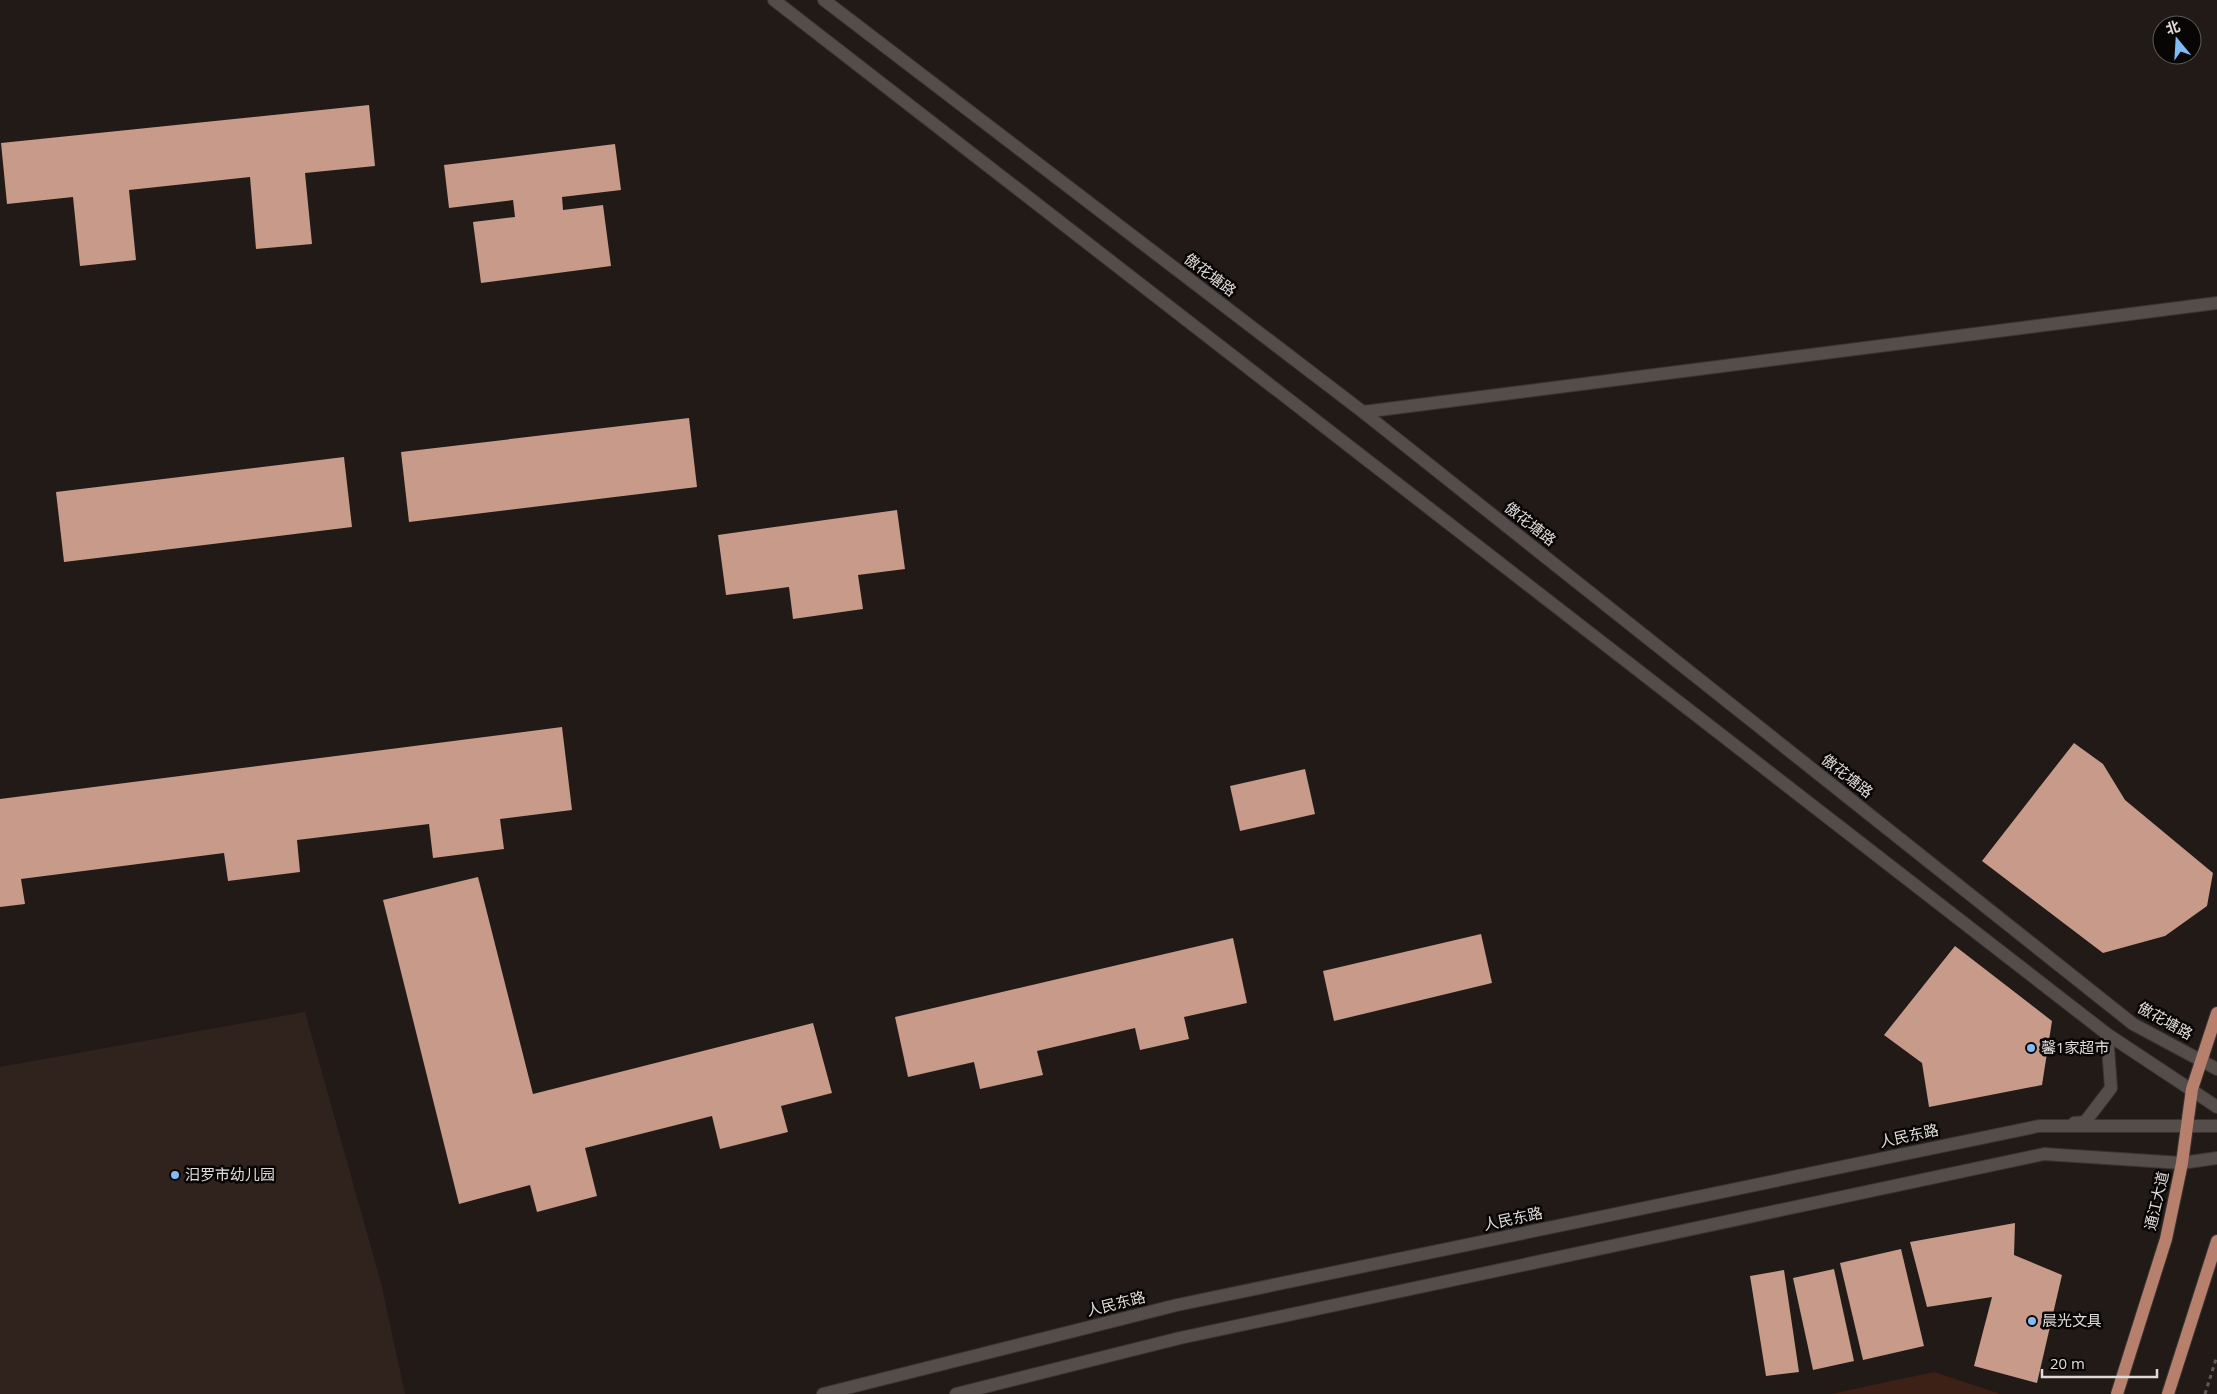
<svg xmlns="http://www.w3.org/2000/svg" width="2217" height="1394" viewBox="0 0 2217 1394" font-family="'Open Sans','Noto Sans SC',sans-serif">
<rect width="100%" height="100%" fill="#211a17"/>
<path fill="#30231e" d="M305,1012L381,1283L405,1394H0V1067Z"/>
<path fill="#3d2016" d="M1934,1372L2001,1394H1831Z"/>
<g fill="#c79a89">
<path d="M369,105L375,166L305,173L312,244L256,249L250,177L129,190L136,260L80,266L73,197L7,204L1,143Z"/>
<path d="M615,144L621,190L562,197L563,210L603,205L611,266L481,283L473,222L515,217L513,200L449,208L444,165Z"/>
<path d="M689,418L697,487L409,522L401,452Z"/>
<path d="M344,457L352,527L64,562L56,492Z"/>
<path d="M897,510L905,569L858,575L863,609L793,619L789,587L726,595L718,535Z"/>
<path d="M562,727L572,810L500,819L504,849L433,858L429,824L297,840L300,872L228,881L224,853L21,879L25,904L0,907V799Z"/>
<path d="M2074,743L2103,764L2125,800L2213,873L2207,906L2165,936L2103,953L1982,861Z"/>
<path d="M1305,769L1315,814L1240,831L1230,786Z"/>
<path d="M478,877L533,1094L813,1023L832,1093L781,1106L788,1132L720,1149L712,1116L585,1148L597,1196L537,1212L530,1185L459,1204L383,900Z"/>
<path d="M1481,934L1492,983L1334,1021L1323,971Z"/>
<path d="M1233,938L1247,1003L1184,1017L1189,1039L1140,1050L1135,1028L1037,1051L1043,1075L980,1089L974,1062L908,1077L895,1017Z"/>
<path d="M1955,946L2052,1021L2042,1085L1929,1107L1922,1063L1884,1035Z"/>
<path d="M2015,1223L2014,1255L2062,1275L2037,1383L1974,1366L1992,1297L1927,1307L1910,1242Z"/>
<path d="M1901,1249L1924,1346L1863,1360L1840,1263Z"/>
<path d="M1834,1269L1854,1361L1813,1370L1793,1278Z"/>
<path d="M1784,1270L1799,1372L1766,1376L1750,1276Z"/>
</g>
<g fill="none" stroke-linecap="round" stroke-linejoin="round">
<defs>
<g id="minor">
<path d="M774,0L2107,1034L2217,1107"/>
<path d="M824,0L1363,412L2133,1024L2217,1069"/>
<path d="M1363,412L2217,303"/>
<path d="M2074,1123L2085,1122L2111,1088L2107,1034"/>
<path d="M823,1394L1177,1305L2039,1126H2217"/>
<path d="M956,1394L1180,1338L2044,1154L2182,1163L2217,1158"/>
</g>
<g id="major">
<path d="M2117,1394L2166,1239L2182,1163L2192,1089L2217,1013"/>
<path d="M2168,1394L2217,1241"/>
</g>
</defs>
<use href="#minor" stroke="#393433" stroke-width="14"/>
<use href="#major" stroke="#393433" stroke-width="14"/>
<path stroke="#605957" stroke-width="3" stroke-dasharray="4 4" stroke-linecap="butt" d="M2205,1394L2217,1356"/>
<use href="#minor" stroke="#554d4a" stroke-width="12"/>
<use href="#major" stroke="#b7806c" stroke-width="12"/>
</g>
<g fill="#81bcfa" stroke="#080605" stroke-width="2">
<circle cx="2031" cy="1048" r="5"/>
<circle cx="175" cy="1175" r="5"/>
<circle cx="2032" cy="1321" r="5"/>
</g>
<g text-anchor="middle" stroke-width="5" stroke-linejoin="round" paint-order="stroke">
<g font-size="15" fill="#e0dbd9" stroke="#080605">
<text transform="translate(1210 275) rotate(37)" y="5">傲花塘路</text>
<text transform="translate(1530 524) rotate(38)" y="5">傲花塘路</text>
<text transform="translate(1847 776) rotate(38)" y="5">傲花塘路</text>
<text transform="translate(2165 1021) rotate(29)" y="5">傲花塘路</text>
<text transform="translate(1909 1136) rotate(-12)" y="5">人民东路</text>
<text transform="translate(2157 1201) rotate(-77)" y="5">通江大道</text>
<text transform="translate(1513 1219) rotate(-12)" y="5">人民东路</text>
<text transform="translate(1116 1304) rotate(-14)" y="5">人民东路</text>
</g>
<g font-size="15" fill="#e0dbd9" stroke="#080605" text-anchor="start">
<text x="2041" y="1053">馨1家超市</text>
<text x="185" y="1180">汨罗市幼儿园</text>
<text x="2042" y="1326">晨光文具</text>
</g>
</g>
<g transform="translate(2177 40) rotate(342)"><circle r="24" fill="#080605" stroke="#5e5b5a"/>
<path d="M0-4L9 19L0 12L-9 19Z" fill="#81bcfa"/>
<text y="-8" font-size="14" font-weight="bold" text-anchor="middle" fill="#e0dbd9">北</text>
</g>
<path d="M2042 1369v8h115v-8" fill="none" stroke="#e0dbd9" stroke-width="2.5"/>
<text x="2050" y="1369" font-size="15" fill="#e0dbd9" stroke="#080605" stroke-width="4" paint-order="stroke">20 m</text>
</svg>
